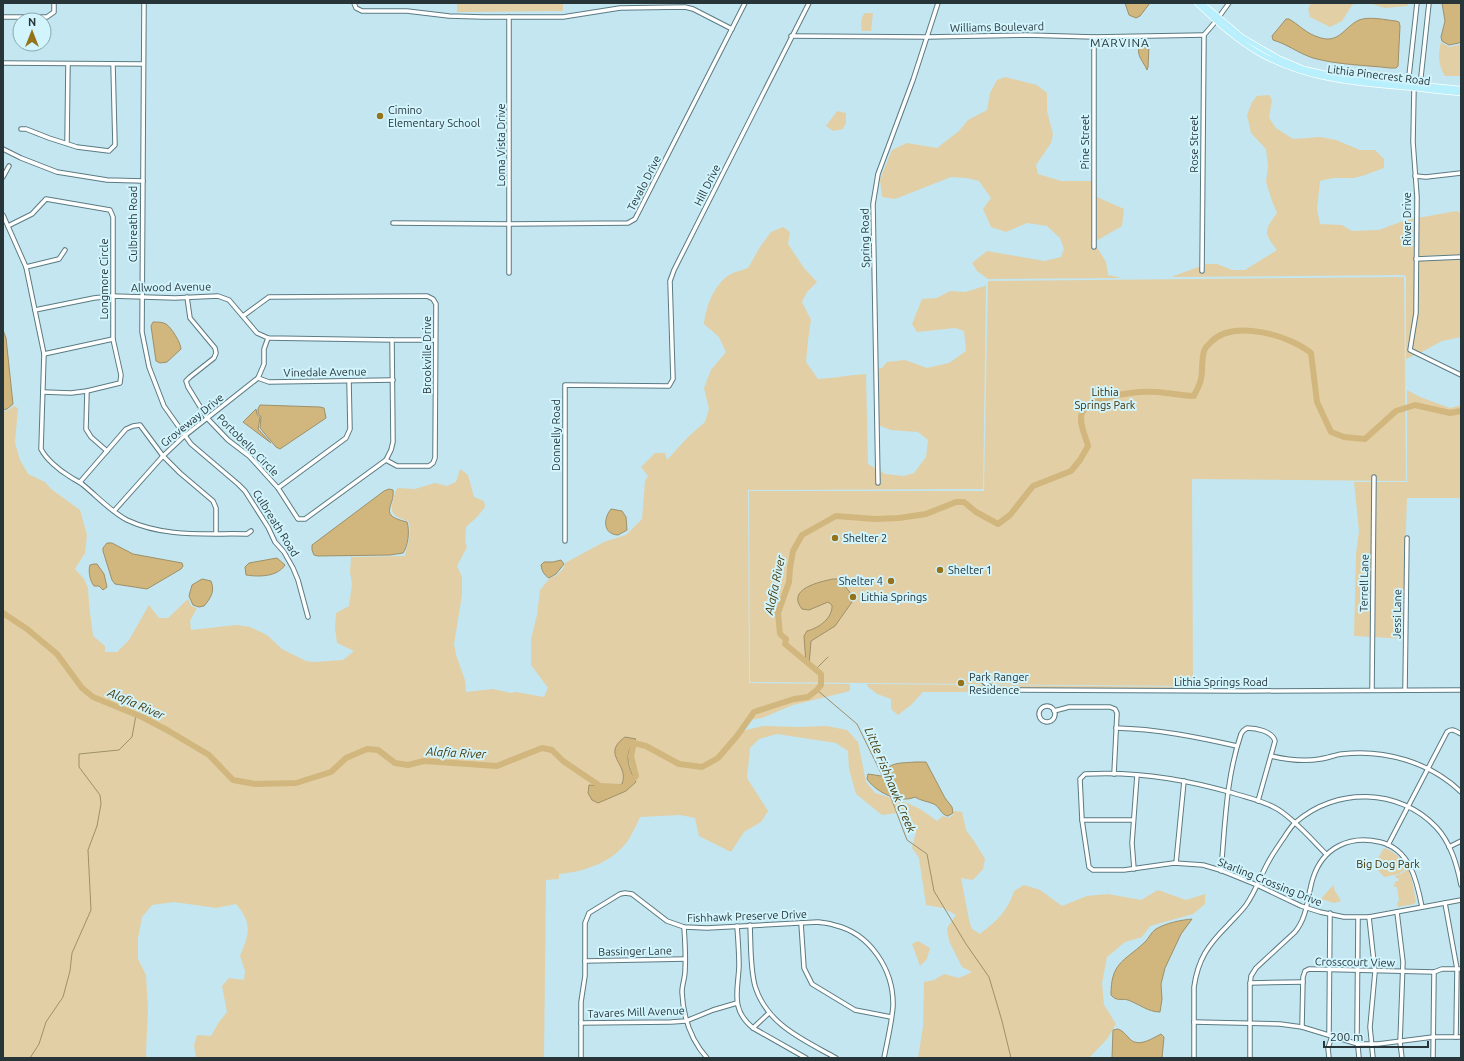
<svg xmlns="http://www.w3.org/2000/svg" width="1464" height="1061" viewBox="0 0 1464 1061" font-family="Ubuntu,sans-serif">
<rect width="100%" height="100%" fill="#c4e6f0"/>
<g fill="#e2cfa5" fill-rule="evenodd">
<path d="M457,3H563V11L457,12Z"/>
<path d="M1311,3H1360L1352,5L1342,21L1330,27L1310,17L1308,9Z"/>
<path d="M1369,3H1409L1407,6L1385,8Z"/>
<path d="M865,13H873L871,31H862C861,24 860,18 865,13Z"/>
<path d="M1441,42L1449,47L1459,45L1461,43V76H1445C1438,66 1438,53 1441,42Z"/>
<path d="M1005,77L1037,85L1047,93V111L1053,134L1051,143L1036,165L1038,174L1061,181H1092L1093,249H1096V246L1106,262L1108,275L1122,278L988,279L977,271L972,263L987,251L1044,261L1061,257L1064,249L1060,238L1047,226L1027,223L1006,232L991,227L983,209L991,198L979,181L967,178L951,177L895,199L882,197L880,179L892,150L907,143L937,148L959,131L968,120L987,110L990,93L997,80Z"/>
<path d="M1269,95L1272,100L1269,118L1276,128L1293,139L1320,137L1336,140L1360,150H1375L1384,159V168L1362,176L1354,178H1333L1320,181L1317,209L1320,224L1342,225L1352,231L1379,230L1406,220L1414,218L1415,313L1408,350L1415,355L1406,359V277L1404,275L1171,277L1201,266V273H1204L1205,264H1217L1232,270H1245L1277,250C1263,232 1264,231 1277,213L1272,201L1266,182L1268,166L1266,149L1251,133L1247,115L1252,102L1257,96Z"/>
<path d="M837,111L846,113V123L843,129L833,131L826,126Z"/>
<path d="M1096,182L1097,197L1124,209L1122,226L1096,241Z"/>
<path d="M1456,211L1461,213V255L1418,256V218Z"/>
<path d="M783,227L790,232L788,244L804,268L817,282L807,292L802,302L811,320L808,340L806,362L818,379C835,378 850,375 866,374L868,464L875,468L876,485H879V470L885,474L904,476L914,473L926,457L928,440L918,432L891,430L878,425L877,369L882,368L887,362L905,360L927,368L949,363L966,351L964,331L955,328L917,332L912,324L922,299L937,298L950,291L965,292L985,286L986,284L983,489L748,490L749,683L850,684V691L793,705L762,718L743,721L742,731L763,726L799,727L827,726L847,730L858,742L866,782L875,793L907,803L920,809L937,821L943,816L949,818L954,814V811L962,812L966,830L974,841L985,859L983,869L973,880L961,878L969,920L972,929L980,934C996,921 1007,913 1014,891L1024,885L1040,890L1062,906L1087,896L1108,894L1141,900L1158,890L1186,900L1205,894V904L1193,914L1150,926L1142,937L1125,942L1107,957L1102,983L1104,1005L1116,1024L1107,1039L1089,1058H918L923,1027L924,982L934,980L944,974L959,978L972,972L962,967L949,941L947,928L956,915L943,908L926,905L919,858L912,848L916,831L910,816L897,813L882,815L856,794L849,769L848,751L836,743L777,734L759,739L750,748L747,778L768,811L761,822L744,832L731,852L699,836L695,818L680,815L640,817C637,824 633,832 629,839C614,862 584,872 559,874V879L546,880L544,1058H196L194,1045L197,1035L211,1036L219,1022L227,1012L222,986L229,978L244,980L245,971L240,956C249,934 253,924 236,904L216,908L174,902L152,905L142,917L138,938V959L146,975L148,1009L146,1053L147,1058H3V412L10,409L13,406L18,408L15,443L20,460L28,474L45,482L51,489L80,510L87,535L85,553L75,569L84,579L88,588L89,604L93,636L105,646V652H117L129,640L149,605L159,618H168L188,599L191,606L197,608L190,621L191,630L236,625L250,627L267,635L282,649L306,661L314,662L343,660L354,651L337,643L335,628L336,613L349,606L352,584L350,572L351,557L405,556C407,545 413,532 408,521C392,516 389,513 394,497C395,493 395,491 398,488L415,489L435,483L447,486L456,482L460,469L468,475L474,497L484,501L485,507L477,517L466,527L465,542L467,547L457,566L462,577V595L454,644L456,655L465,680L466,692L493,689L511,693L516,692L544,697L548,688L531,665V639L537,615L540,590L549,579L557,575L563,569L565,563L604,542L626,535L642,519L645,481L648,476L641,467L655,453H665L667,460L688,437L705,422L709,409L704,388L711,370L726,352L719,337L704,324C706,306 715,281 733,273C738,271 743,270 748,268L760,247L771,232ZM625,737L636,739C634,742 631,744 630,747C625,758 631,772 635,782L626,791L598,802L592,800L601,787H612L622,784C625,776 623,769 618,762Z"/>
<path d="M1461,259V337L1442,341L1420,353L1412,348V347C1419,318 1418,290 1418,260Z"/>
<path d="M1404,277L1406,481L1192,479L1193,686L750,682L749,491H984L988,281Z"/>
<path d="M1407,390L1420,397L1450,408L1461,405V498H1407L1402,639L1374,637L1376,482H1407Z"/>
<path d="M1354,482H1372L1371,637L1354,636L1356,554L1359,531Z"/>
<path d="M867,684L985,685L994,692H1090H923L911,705L898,715L891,709V699L877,694L867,686Z"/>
<path d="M992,685L1191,687V689L994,688Z"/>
<path d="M1384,848C1394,851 1402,859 1407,868L1399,874L1384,877L1375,867L1374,865Z"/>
<path d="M1408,869L1412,880L1416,902L1414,904L1398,907L1397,903L1399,901L1397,887H1394V885L1396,881H1399L1398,878H1396L1395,876L1401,874Z"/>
<path d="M1333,885L1335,891L1341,901L1334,903L1321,899Z"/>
<path d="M918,941L930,948L927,959L920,966L912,944Z"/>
</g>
<g fill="#d1b77d" stroke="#9e9069">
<path d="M1125,3H1150L1140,16L1136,18L1129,15Z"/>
<path d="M1442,3H1461V41L1459,43L1449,45L1442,41L1441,37L1445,21Z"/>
<path d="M1286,19H1289C1298,24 1307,34 1318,37C1339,45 1344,27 1359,20C1370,16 1385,20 1396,21L1399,22L1400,26L1398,66L1396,68H1390C1365,65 1338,65 1313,58C1298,53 1287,44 1273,40L1272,36Z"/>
<path d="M1146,43L1149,46L1148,67L1147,70C1144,62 1135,55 1140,45Z"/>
<path d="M153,322C158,322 162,322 166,324C171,327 181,343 181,349L167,362L160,363L156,361L151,326Z"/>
<path d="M3,330L6,338L13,404L7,409L3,410Z"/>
<path d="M260,405L320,407L324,408L326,418L283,447L280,449L276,447L260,428L261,417L258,413V409Z"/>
<path d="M256,409L257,414L260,418L258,429L271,443L243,422Z"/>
<path d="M389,489L393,490C395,507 377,515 407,522C410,531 408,546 403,553L390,555L318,556L314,555L312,550V545L384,491Z"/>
<path d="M611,509L622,511L626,517L627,530L618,535C603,534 603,519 611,509Z"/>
<path d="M107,543H112L133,554L182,563L183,566L181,569L147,589L115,584L112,580L103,551V548Z"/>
<path d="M277,558L285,565C277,577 259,577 246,575L245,567L249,563Z"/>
<path d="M561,560L564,564L556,574L549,578C544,575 542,571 541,565L544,562H553Z"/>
<path d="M94,564H97L104,574L107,587L103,590L99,586H94C90,581 88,571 90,565Z"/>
<path d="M202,579L211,581C215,591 211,598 204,606L199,607L193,605L189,596L192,585Z"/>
<path d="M833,579H838L849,591L852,596V602L835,626L811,641L809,665L806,663L804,636L807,631C819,628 833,618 832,605L828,602L809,610L802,609C786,589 819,582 833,579Z"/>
<path d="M625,737L636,739C623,754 628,766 636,782L626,791L598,803L592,800L588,793L589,785L612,787L622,784C630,764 600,755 625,737Z"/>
<path d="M915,762H926L945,798L952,807L953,813L948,816C941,815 940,807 934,804C927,801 921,801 915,797C899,804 876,792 867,779L868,774L881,776C884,774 885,771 888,768C893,762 907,763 915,762Z"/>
<path d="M1192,919L1181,934L1165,968L1161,984L1162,999L1160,1012C1148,1012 1139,1004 1128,1000C1121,998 1117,1002 1111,995C1111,963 1123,962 1144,943C1148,940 1151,932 1156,929C1166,923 1181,920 1192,919Z"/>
<path d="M1118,1029C1123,1031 1124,1033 1128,1037C1137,1049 1151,1039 1161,1034L1164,1037L1162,1058H1112L1113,1030Z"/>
</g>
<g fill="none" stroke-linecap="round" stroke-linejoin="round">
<g stroke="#9e9069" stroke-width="1">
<path d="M816,669L828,657"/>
<path d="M817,690L857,724L882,775"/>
<path d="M890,795L907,840L927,854L934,891L966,944L989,977L1002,1021L1011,1058"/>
<path d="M30,1058L39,1044L46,1022L63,997L70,971L72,953L91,910L88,850L97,826L101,804L100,795L79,767V754L119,750L132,737L136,715"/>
</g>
<g stroke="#d1b77d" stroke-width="6">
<path d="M3,613L27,629L57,654L82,688L93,697L142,717L167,730L209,755L233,780L255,784L296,783L331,772L346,758L367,749L378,750L395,763L408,765L424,761L497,766L542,748L552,750L563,761L600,786L620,787"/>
<path d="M629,783L636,776L631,756L634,743L646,746L679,764L702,767L718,758L737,736L754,712L794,699L808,697L817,690L821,685V674L785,644L786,639L780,634L778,613L789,582L790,568L793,551L802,535L836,516L875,519L899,518L926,514L956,502H964L976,512L998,524L1010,515L1033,486L1071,471L1080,460L1088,446C1086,437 1078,422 1082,413C1084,407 1091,404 1096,402C1116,393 1144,390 1166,393C1176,394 1184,396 1194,396C1196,391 1200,385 1201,379C1203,371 1201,355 1205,349C1206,346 1210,344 1211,342C1233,319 1289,335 1311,353L1317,402L1331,432L1344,437L1365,439L1396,411L1415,405L1450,413L1461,411"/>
</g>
<defs>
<g id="minor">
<path d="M144,3L142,332L149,367L164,406L191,444L238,484L245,491L268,527L275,542L284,552L293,568L298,580L308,617"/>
<path d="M354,3L356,8L362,11H407L449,16L483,17H563L620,8L685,7L693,9L732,29"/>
<path d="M3,17H47L54,12V3"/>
<path d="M791,36L927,37L1026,35L1094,37L1204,35"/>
<path d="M1094,37V247"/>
<path d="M3,63L143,64"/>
<path d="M1408,85L1417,3"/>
<path d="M1420,86L1429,3"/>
<path d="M1414,88L1413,142L1417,197L1416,313L1410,350L1461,375"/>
<path d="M21,129H26L49,138L77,147L109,151L115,145L113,64"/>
<path d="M67,143L68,64"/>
<path d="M3,149L21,158L57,172L107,180L143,181"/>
<path d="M1415,176L1426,177L1461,173"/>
<path d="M3,177L9,166"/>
<path d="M3,215L26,267L44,354L41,449C46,459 59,470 69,476C73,479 78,481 82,484C97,496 110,511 127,520C165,538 207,533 247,534L251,531"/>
<path d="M393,223L510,224L628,223L635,219L745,3"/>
<path d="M8,226L32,214L46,199L110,210L113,217V339L121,375L120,383L87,391L71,393L43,392"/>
<path d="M1416,259L1461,257"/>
<path d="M26,267L59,259L65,250"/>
<path d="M1202,271L1204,35L1216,21L1229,3"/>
<path d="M509,273V17"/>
<path d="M187,297L190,318L215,348L216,353L214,358L190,377L186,381L188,387L207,418L228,440L249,456L278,488L298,519H305L386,460L391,450L393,442L392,340"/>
<path d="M35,310L94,298L112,296L175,298L218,296L229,300L257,333L268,338L392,340H435"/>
<path d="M243,316L269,297L427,296L433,299L436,304L435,458L433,463L429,466H397L386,460"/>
<path d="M44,354L113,339"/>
<path d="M258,378L269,382L393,380"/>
<path d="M87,391L86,429L91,437L107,451"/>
<path d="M80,482L126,429L133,426L140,425L163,456L180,473L213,501L216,508V533"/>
<path d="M878,483L873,204L878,174L913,80L938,3"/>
<path d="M278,488L346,438L350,429L349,381"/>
<path d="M114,511L163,456L182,438L258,378L264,364V349L268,338"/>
<path d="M565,541V385L669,386L673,379L670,281L674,270L809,3"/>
<path d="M984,682L994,690L1244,691L1461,690"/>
<path d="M1372,690L1374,477"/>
<path d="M1405,690L1407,538"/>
<circle cx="1047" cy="714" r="8"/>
<path d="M1054,711L1069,707H1110L1115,709L1117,713L1114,774"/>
<path d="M1116,728C1157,729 1197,737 1237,746"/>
<path d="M1271,756C1288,760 1304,762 1320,759C1328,758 1334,755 1342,754C1384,749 1430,762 1461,792"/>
<path d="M1082,820H1133"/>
<path d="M1388,845L1447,732C1452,728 1456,731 1461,734"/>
<path d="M1449,847L1461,841"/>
<path d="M1326,854C1311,839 1297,822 1279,810C1265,801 1249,798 1233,793C1185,779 1135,771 1085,774L1080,779L1082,820L1089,867L1093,870H1124L1174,863L1203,865L1220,870L1257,885L1301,906L1320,912L1344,917H1369L1461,900"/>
<path d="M1176,863L1184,781"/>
<path d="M1134,869L1132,843L1137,775"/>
<path d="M1221,871C1225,825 1226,778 1241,734L1243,731L1247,728C1256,728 1272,731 1275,741L1258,801"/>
<path d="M1445,903L1457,969L1456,1037"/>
<path d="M1397,912L1403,962L1400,1042L1402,1058"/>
<path d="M1369,917L1375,972L1370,1027L1373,1058"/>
<path d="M1358,918L1357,1036L1359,1058"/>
<path d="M801,923L804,968L812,984L855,1010L891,1017"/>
<path d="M750,925C751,945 750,967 755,986C767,1025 804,1040 836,1058"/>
<path d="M737,926C738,939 739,952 739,966C738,991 730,1009 753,1028L806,1058"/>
<path d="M684,927C685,942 686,956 685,971C685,978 682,985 682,992C683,1016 691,1040 707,1058"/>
<path d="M585,961L685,959"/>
<path d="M1250,983L1303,982"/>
<path d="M1194,1022L1280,1024L1302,1027L1358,1044H1378L1433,1037H1461"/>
<path d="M581,1023L671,1022L686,1021L713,1010L737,1003"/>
<path d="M1302,1027L1303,977L1305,971L1309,969L1434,972L1442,969H1461"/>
<path d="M753,1028L769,1013"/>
<path d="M1329,1035L1330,913"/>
<path d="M581,1058V1002L585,976V923L589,913L620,894L625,893L632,894L667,921L684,927L707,928L818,922C823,923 829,923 834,925C870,933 894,970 893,1006C892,1022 887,1042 884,1058"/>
<path d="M1194,1058V987C1198,959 1208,945 1228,925C1234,918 1241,912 1246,905C1256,891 1261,874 1270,859C1274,852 1279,845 1283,839C1287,833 1291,826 1296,822C1336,787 1399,788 1436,827C1451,843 1457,865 1461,885"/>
<path d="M1250,1058V985L1251,976L1256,968L1295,932C1308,916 1307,897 1313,878C1323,847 1350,835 1380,842C1410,849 1417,881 1422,907"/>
<path d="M1329,1058L1328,1048L1332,1036"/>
<path d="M1433,1058L1434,972"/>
</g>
<g id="major">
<path d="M1197,3C1217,22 1237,41 1261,54C1302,77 1346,82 1391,86C1414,88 1438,91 1461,93"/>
<path d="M1202,3L1242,37L1278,58L1304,69L1340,77L1461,89"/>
</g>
</defs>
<use href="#minor" stroke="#5b7b83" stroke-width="5.5"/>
<use href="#major" stroke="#fff" stroke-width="6"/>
<use href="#minor" stroke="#fff" stroke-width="3.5"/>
<use href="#major" stroke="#b8effd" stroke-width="4.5"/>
</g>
<g fill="#94731a" stroke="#d1f4fd" stroke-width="1.5">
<circle cx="380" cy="116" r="4"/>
<circle cx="835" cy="538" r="4"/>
<circle cx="940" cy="570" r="4"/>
<circle cx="891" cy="581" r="4"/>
<circle cx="853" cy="597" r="4"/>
<circle cx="961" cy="683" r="4"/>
</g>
<g text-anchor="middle" stroke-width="4" stroke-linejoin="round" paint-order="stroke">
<g font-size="11" fill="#273539" stroke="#d1f4fd">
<text transform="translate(997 27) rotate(-1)" y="4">Williams Boulevard</text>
<text transform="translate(1379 75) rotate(7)" y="4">Lithia Pinecrest Road</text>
<text transform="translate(1085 142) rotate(-90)" y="4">Pine Street</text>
<text transform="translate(1194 144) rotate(-90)" y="4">Rose Street</text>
<text transform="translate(501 145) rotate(-90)" y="4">Loma Vista Drive</text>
<text transform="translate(644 183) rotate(-63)" y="4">Tevalo Drive</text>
<text transform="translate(707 185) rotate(-63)" y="4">Hill Drive</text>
<text transform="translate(1407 219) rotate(-90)" y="4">River Drive</text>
<text transform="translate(133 224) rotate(-90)" y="4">Culbreath Road</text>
<text transform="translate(865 238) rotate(-91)" y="4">Spring Road</text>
<text transform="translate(104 279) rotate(-90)" y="4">Longmore Circle</text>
<text transform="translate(171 287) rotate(-1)" y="4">Allwood Avenue</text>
<text transform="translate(427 355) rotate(-90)" y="4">Brookville Drive</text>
<text transform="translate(325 372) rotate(-1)" y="4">Vinedale Avenue</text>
<text transform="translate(192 420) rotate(-39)" y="4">Groveway Drive</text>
<text transform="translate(556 435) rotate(-90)" y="4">Donnelly Road</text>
<text transform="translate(248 445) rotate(45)" y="4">Portobello Circle</text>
<text transform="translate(276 523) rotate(58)" y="4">Culbreath Road</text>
<text transform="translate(1364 583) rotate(-89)" y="4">Terrell Lane</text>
<text transform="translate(1397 614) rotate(-89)" y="4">Jessi Lane</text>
<text x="1221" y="686">Lithia Springs Road</text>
<text transform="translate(1270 882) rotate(22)" y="4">Starling Crossing Drive</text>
<text transform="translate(747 916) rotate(-2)" y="4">Fishhawk Preserve Drive</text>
<text transform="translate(635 951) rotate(-1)" y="4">Bassinger Lane</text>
<text transform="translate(1355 962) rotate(1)" y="4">Crosscourt View</text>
<text transform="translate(636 1012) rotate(-2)" y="4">Tavares Mill Avenue</text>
</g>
<g font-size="11" fill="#273539" stroke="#d1f4fd" text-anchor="start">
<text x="388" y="114">Cimino<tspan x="388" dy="13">Elementary School</tspan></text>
<text x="843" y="542">Shelter 2</text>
<text x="948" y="574">Shelter 1</text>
<text x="883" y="585" text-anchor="end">Shelter 4</text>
<text x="861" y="601">Lithia Springs</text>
<text x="969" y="681">Park Ranger<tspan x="969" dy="13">Residence</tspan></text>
</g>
<g font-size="11" fill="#402e00" stroke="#d1f4fd">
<text x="1105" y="396">Lithia<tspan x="1105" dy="13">Springs Park</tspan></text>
<text x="1388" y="868">Big Dog Park</text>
</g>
<g font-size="12" letter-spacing="1" fill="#273539" stroke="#d1f4fd">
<text x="1120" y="47">MARVINA</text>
</g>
<g font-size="12" font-style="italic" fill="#4b3909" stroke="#d1f4fd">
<text transform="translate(775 585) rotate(-78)" y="4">Alafia River</text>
<text transform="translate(136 704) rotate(24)" y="4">Alafia River</text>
<text transform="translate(456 753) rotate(3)" y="4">Alafia River</text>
<text transform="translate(890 780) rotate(67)" y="4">Little Fishhawk Creek</text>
</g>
</g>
<rect width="1464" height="1061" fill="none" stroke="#273539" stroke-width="8"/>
<g transform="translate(32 32)"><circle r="19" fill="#d1f4fd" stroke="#8da8af"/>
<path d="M0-3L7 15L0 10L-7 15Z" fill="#94731a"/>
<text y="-6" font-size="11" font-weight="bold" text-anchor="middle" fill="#273539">N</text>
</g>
<path d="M1324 1041v6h104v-6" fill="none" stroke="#273539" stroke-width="2"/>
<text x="1330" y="1041" font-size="12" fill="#273539" stroke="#d1f4fd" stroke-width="3" paint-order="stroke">200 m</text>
</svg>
